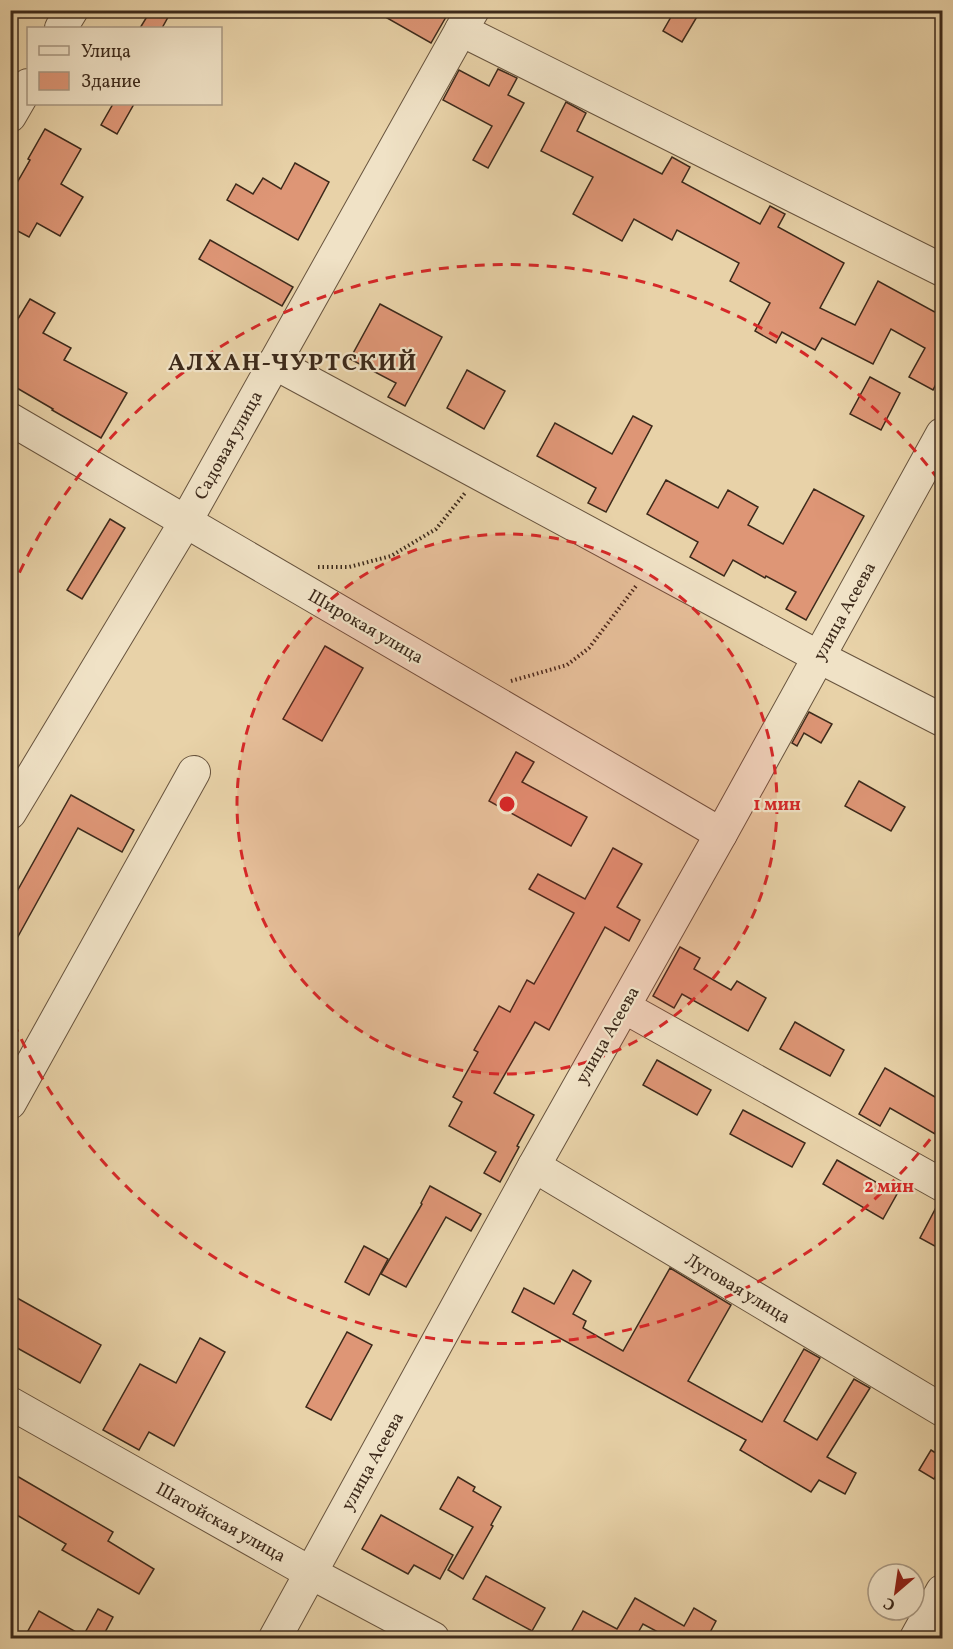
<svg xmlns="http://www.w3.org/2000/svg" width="953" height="1649" viewBox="0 0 953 1649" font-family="Vollkorn,serif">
<rect width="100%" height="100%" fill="#e8d2a8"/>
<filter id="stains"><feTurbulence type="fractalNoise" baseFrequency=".00333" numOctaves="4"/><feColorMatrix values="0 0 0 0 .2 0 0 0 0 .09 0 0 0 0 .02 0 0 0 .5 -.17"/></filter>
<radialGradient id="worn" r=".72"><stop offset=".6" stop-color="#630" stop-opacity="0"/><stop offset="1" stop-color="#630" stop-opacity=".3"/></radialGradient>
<g fill="#de9676" stroke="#3d2a1b" stroke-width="1.5">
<path d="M151,10H172L162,28H140Z"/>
<path d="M373,10H450L431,43Z"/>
<path d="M675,10H701L682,42L663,31Z"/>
<path d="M498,69L517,78L508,95L524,103L488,168L473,160L492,126L443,100L459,70L489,86Z"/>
<path d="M566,102L586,113L577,131L662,174L672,157L690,167L682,182L760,224L770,206L785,214L778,227L844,263L820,308L855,325L878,281L942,316V314V372L933,390L909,377L925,348L891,329L873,364L822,338L815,350L782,332L776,343L755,331L770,303L730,281L739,263L677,230L672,240L634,219L622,241L573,214L593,177L541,151Z"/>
<path d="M113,104H134L117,134L101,125Z"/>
<path d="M45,129L81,149L61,184L83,197L60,236L37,223L29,237L10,227V195L30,160L28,159Z"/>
<path d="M295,163L329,182L298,240L227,200L236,184L253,194L263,178L281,189Z"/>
<path d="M210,240L293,287L282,306L199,259Z"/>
<path d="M30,299L55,313L43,333L71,348L64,360L127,393L101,438L52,410L53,409L10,384V332Z"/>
<path d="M380,304L442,337L405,406L388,397L396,383L350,359Z"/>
<path d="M467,370L505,391L484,429L447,408Z"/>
<path d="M870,377L900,393L881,430L850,414Z"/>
<path d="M633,416L652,426L606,512L588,503L596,488L537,456L555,423L612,454Z"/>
<path d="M666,480L718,508L728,490L758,507L748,525L783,544L814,489L864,516L806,620L786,609L796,592L766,576L765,578L733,560L724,576L690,557L698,542L647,514Z"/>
<path d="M110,519L125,528L82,599L67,590Z"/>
<path d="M325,646L363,668L322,741L283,719Z"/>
<path d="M809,712L832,724L821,743L804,733L797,746L792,743Z"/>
<path d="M516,752L534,762L522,782L587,817L571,846L489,801Z"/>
<path d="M859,781L905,807L891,831L845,806Z"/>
<path d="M71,795L134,830L122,852L78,828L10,951V904Z"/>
<path d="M613,848L642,864L617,907L640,920L629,941L605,927L549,1030L535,1022L494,1093L534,1115L517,1146L519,1147L500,1182L484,1173L496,1152L449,1126L462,1102L453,1097L478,1052L474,1050L499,1006L510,1012L527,980L534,984L574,913L529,889L538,874L585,899Z"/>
<path d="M680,947L700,958L694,969L731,990L737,981L766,998L748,1031L682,994L674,1008L653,996Z"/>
<path d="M795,1022L844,1050L830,1076L780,1049Z"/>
<path d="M657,1060L711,1090L697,1115L643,1085Z"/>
<path d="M885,1068L942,1101V1138L890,1108L880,1126L859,1114Z"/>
<path d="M743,1110L805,1143L792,1167L730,1134Z"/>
<path d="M837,1160L897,1194L883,1219L823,1184Z"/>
<path d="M430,1186L481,1214L471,1231L446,1217L406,1287L381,1274L422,1204L421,1203Z"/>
<path d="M939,1202L942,1203V1250L920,1238Z"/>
<path d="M364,1246L388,1259L369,1295L345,1282Z"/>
<path d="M670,1268L731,1305L688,1381L762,1422L804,1349L820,1358L784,1421L817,1440L854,1379L870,1388L827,1457L856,1473L845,1494L819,1480L811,1492L740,1450L746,1440L512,1312L524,1288L554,1304L573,1270L591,1281L573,1314L586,1321L583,1328L623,1351Z"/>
<path d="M10,1294L101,1345L80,1383L10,1344Z"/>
<path d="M347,1332L372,1345L331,1420L306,1407Z"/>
<path d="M200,1338L225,1352L174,1446L149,1432L139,1450L103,1430L140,1364L176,1383Z"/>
<path d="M931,1450L942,1457V1465L934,1479L919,1470Z"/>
<path d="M10,1472L113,1532L108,1541L154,1569L139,1594L62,1550L66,1544L10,1511Z"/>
<path d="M458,1477L475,1487L473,1491L501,1507L491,1525L493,1526L463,1579L448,1570L473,1527L440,1509Z"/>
<path d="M381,1515L453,1555L440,1579L414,1565L408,1574L362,1549Z"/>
<path d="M486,1576L545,1608L532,1631L473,1599Z"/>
<path d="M635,1598L684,1626L694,1608L716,1621L707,1638H669L643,1624L635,1638H568L583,1611L617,1629Z"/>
<path d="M98,1609L113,1617L102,1638H24L39,1611L83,1636Z"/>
</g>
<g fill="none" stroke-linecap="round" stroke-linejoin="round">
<defs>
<g id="minor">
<path d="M61,28L72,10"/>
<path d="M461,30L942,270"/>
<path d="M10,116L28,85"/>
<path d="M274,363L819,657L942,720"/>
<path d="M10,419L721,834"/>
<path d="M10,813L186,521L461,30L473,10"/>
<path d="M624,1007L942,1185"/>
<path d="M10,1103L194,772"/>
<path d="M534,1166L942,1410"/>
<path d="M10,1403L311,1573L433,1638"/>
<path d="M275,1638L534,1166L721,834L942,434"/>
<path d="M916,1638L942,1591"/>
</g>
</defs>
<use href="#minor" stroke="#68543e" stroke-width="34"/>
<g stroke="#3d2a1b" stroke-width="4" stroke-dasharray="1.5 3" stroke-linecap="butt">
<path d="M318,567H349L391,556L436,529L465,493"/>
<path d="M511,681L567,665L589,648L636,586"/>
</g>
<use href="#minor" stroke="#f0e2c6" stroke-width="32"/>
</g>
<circle cx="507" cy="804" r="270" fill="#d62828" fill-opacity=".12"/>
<g fill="none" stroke="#d62828" stroke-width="3" stroke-dasharray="10 8">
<circle cx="507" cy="804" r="270"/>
<path d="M941 1125A540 540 0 0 1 12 1019M12 589A540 540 0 0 1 941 483"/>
</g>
<g text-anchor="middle" stroke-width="4.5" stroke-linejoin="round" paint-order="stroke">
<g font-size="18" fill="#3d2a1b" stroke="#f0e2c6">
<text transform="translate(228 445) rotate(-61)" y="6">Садовая улица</text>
<text transform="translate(844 611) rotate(-61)" y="6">улица Асеева</text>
<text transform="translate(366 626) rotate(30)" y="6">Широкая улица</text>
<text transform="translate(607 1035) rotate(-60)" y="6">улица Асеева</text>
<text transform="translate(738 1288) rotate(31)" y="6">Луговая улица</text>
<text transform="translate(372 1461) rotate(-61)" y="6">улица Асеева</text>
<text transform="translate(221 1522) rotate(29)" y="6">Шатойская улица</text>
</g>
<g font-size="24" font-weight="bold" letter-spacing="1.5" fill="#3d2a1b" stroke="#f0e2c6">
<text x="293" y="370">АЛХАН-ЧУРТСКИЙ</text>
</g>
</g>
<circle cx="507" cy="804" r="9" fill="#d62828" stroke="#f0e2c6" stroke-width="3"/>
<g font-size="18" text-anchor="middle" font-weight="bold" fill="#d62828" stroke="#f0e2c6" stroke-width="4.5" stroke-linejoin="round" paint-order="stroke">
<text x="777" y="810">1 мин</text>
<text x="889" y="1192">2 мин</text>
</g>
<rect width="953" height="1649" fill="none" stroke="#e8d2a8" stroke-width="36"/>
<rect x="12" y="12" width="929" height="1625" fill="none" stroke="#3d2a1b" stroke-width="3"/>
<rect x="18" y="18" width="917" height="1613" fill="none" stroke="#3d2a1b" stroke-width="1.5"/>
<rect x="27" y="27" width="195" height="78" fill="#f0e2c6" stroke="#a89882" stroke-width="1.5"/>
<rect x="39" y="46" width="30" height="9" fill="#f0e2c6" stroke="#a89882" stroke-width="1.5"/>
<text x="81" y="57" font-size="18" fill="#3d2a1b">Улица</text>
<rect x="39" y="72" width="30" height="18" fill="#de9676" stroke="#a89882" stroke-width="1.5"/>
<text x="81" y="87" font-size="18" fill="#3d2a1b">Здание</text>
<g transform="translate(896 1592) rotate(209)"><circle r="28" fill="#f0e2c6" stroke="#a89882" stroke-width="1.5"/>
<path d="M0-4.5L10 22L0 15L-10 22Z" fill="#8f2418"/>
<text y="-9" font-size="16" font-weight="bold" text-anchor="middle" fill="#3d2a1b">С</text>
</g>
<rect width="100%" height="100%" filter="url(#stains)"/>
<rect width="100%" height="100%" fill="url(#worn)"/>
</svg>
